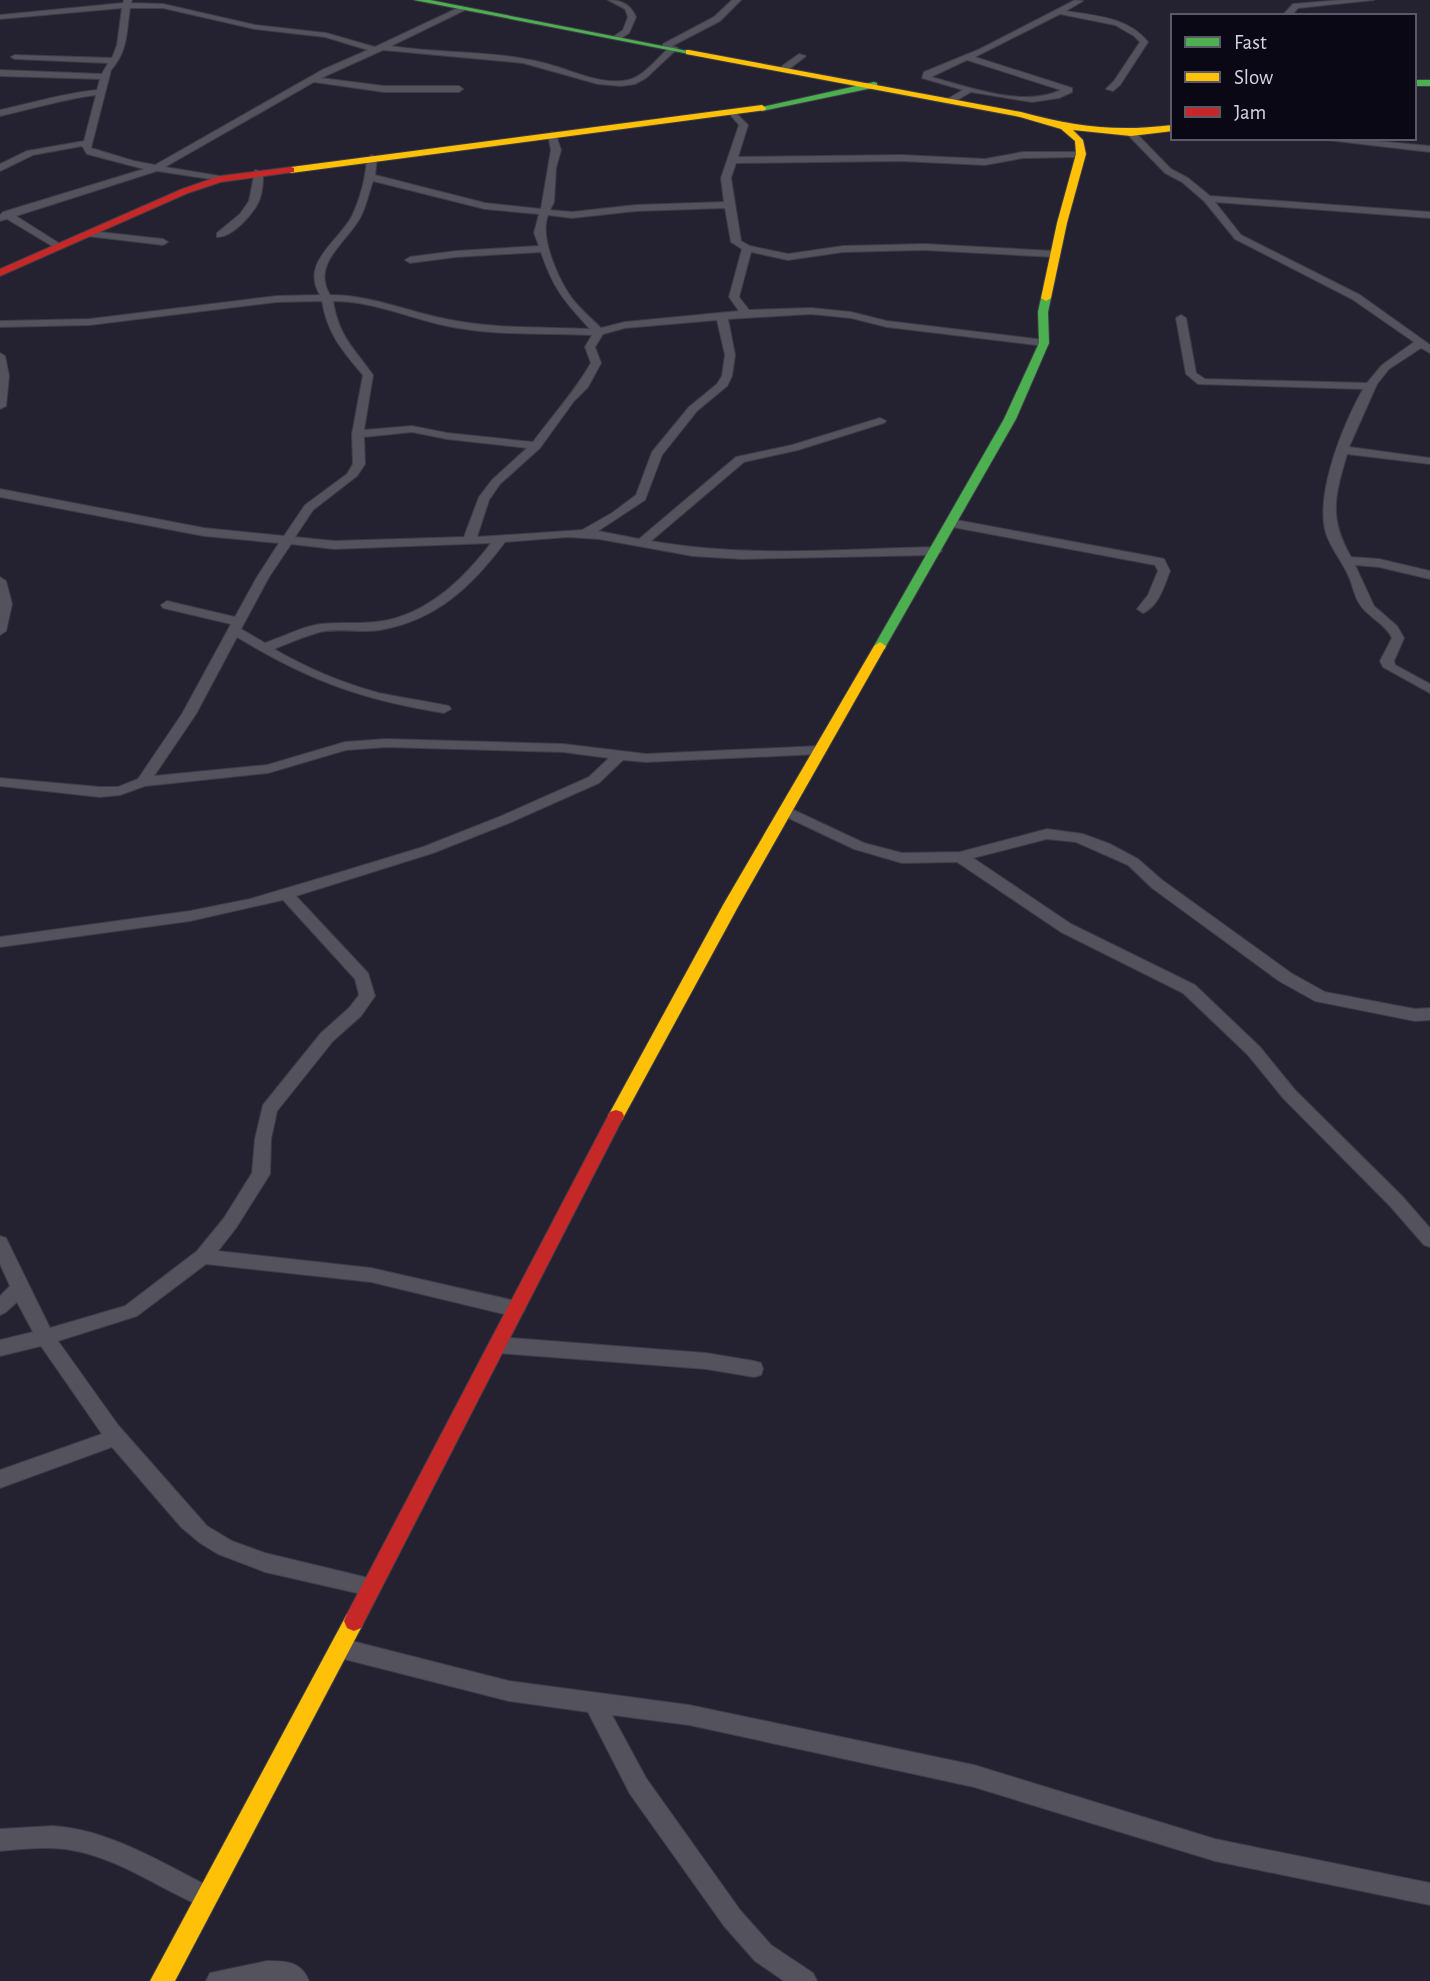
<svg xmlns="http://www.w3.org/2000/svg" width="1430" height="1981" viewBox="0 0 1430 1981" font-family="'Alegreya Sans',sans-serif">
<rect width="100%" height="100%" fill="#242230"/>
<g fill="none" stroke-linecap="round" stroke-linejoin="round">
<defs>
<g id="street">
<path d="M124,0H132L131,3L163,4L255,25L326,33L375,47L462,6L465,10L391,46C448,55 505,49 561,68C582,75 606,85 628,80C645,76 657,58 670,47L663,48V44L714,17L732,0H741L720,21L672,46L678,48L646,78L635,84L621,86L598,84L523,63L383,50L321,78L384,86H459L463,89L459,92H384L314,82L165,167L220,176L225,179L223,181L157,171L16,216L65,247L57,249L7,219L0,221V215L3,212L144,169L87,154L82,146L33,155L0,171V164L27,151L84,141L96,95C63,99 32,109 0,116V110C33,103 64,93 97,90L100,79L0,76V70L102,74L108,63L15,59L11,57L15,55L112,58L117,45L122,8L0,19V15L123,3ZM130,8H163L255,29L325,37L368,50L322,70L155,165L134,161L91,148L111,70C128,50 126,35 130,8Z"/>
<path d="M608,0C622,0 630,4 636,17L629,33L620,39L613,37L623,30L628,17L625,9Z"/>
<path d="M1075,0L1083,1L1066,11C1096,16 1128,17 1148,42L1120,85L1113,91L1106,89L1114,81L1140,42L1134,36L1115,25L1060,14L975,57L1072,88V92L1059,98L1032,102L971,92L952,103L949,102V98L963,90L922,78L924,72L980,49ZM967,60L1061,90C1022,108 970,87 931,77Z"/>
<path d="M1341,0H1374L1298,8L1291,16H1282L1293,4Z"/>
<path d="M799,54L806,56L788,70H782V66Z"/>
<path d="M733,110L748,125L738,157L901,155L985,159L1023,152H1084V156L1081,157L1023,158L985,165L901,161L736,163L731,178L741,241L750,246L788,254L843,246L924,244L1055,251L1060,254L1055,257L924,250L843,252L788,260L751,252L739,297L749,310L811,308L851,312L887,321L1044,340L1049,343L1044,346L887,327L851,318L811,314L728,319L735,355L732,376L727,386L697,411L662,455L645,500L598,531L639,539L736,457L792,445L880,418L886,421L884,423L798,450L744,462L651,541C745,558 841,549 936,547L942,551L936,555L742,559L693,556L599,539L568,537L505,542C472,586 437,620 380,630C360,633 339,628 320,632C305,636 289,643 274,649C307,668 342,683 379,693C402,698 426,701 449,706L451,709L444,713C360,699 310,681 237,637L196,714L154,776L267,765L345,742L386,739L563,744L646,754L820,746L827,750L820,754L646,762L623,760L599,783L509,823L433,853L296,896L368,973L375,996L361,1016L333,1041L277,1111L271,1139L270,1174L236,1228L218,1251L371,1268L516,1301L522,1304L525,1309L522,1314L516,1317L371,1282L206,1264L137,1316L58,1341L118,1425L207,1526L232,1541L265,1553L377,1580L380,1587L377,1594L370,1596L265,1572L218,1554L200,1543L181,1527L112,1447L0,1488V1470L102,1434L41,1346L0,1356V1340L33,1332L17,1302L6,1312L0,1315V1296L10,1286L0,1264V1236L6,1238L50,1328L125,1306L197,1251L224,1218L252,1173L255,1139L263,1105L321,1033L349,1008L359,995L355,979L283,900L190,921L0,947V937L190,911L250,899L331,875L423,847L499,817L589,777L609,758L563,752L386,747L346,750L268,773L145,786L120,795L100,797L0,786V778L100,787H118L138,779L182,714L231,624L163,608L161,605L167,601L235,617L257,577L279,543L204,536L0,497V489L204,528L284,536L305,505L347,474L353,464L352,434L363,375C342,350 328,335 322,301L277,302L90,325L0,327V321L90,319L277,296L320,295C300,263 338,242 352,216C360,199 366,177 367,158L372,155L377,158L375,175L485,203L541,209L551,150L548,135L552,132L556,135L561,150L556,168L554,202L550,210L572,212L636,205L724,202L721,178L739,125L729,113ZM373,181L485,209L539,214L534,233L539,246L456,251L410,257L405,260L410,263L456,257L541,252C553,288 564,301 590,329C544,327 496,329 451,320C410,313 373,295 330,295C311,264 346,243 360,218C366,207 369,192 373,181ZM725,208L731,242L742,249L729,297L739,311L625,322L601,328C591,318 579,308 571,297C558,279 539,236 548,215L572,218L636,211ZM333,301C373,301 409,318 447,326C494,336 544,333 592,335L585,347L591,363C575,391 552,416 533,442L447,433L412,426L364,430L373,375C353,347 339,337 333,301ZM717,320L725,355L722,376L717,384L689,407L652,452L636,495L612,513L582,530L477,537L489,500L500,484L540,448L574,401L588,387L601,363L595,347L603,334L625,328ZM412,432L447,439L527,448L492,480L479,497L464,537L334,541L295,537L313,510L357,476L365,464L364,437ZM491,543C463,580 425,617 375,622C357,624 339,622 321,624C303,626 283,637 265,643L241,629L269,577L291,544L334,549Z"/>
<path d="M1128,131H1134L1171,169L1188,178L1210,196L1430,212V218L1215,202L1241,235L1360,295L1430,345V353L1421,348L1389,369L1377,384L1349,447L1430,458V464L1347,454C1335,496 1328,517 1351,557L1379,559L1430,571V579L1379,567L1355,565L1374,606L1397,626L1404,638L1394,661L1395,665L1430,684V693L1383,667L1380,661L1392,638C1385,623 1367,617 1359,603C1354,595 1353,586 1349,577C1342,560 1326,543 1324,524C1319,484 1344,423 1363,389L1198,384L1186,374L1176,318L1181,315L1186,318L1196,373L1205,379L1367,383L1382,365L1414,342L1352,299L1235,239L1204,201L1182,182L1165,173L1128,135Z"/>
<path d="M1310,138H1345L1430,146V152Z"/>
<path d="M255,170L263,172C263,182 263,191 259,201C253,214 232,238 217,237V233L240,214L249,201Z"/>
<path d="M90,231L163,239L168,242L163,245L87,236V232Z"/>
<path d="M0,353L5,356L9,376L6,406L0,409Z"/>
<path d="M951,519L1160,558L1164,559L1170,571C1164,586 1159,606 1143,613L1137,609L1148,595L1158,571L1155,565L947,526V520Z"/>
<path d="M0,577L6,581L12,604L6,631L0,635Z"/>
<path d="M785,806L864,843L902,853L960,852L1047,829L1083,834L1110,844L1138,859L1162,880L1291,973L1325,992L1415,1009L1430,1008V1020L1415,1021L1315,1001L1279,981L1152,888L1128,865L1076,842L1047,839L973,858L1071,924L1195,985L1260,1047L1295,1090L1402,1196L1430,1228V1247L1424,1245L1390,1206L1283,1098L1248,1055L1183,993L1061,932L957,862L902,863L854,849L780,814L778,811L780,808Z"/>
<path d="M498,1337L706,1353L754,1361L761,1363L763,1369L761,1375L754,1377L706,1369L498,1353L491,1350L489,1345L491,1340Z"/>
<path d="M340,1638L509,1681L689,1705L974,1765L1215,1839L1430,1883V1905L1215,1861L974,1787L689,1725L612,1715L646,1778L740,1910L771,1945L813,1973L817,1981H784L755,1961L724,1926L630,1794L588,1712L509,1701L340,1658L333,1655L329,1648L333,1641Z"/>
<path d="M52,1826C109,1829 164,1864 214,1889L217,1897L214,1905L206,1908C161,1890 119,1858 71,1850C48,1846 23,1849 0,1851V1829Z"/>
<path d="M267,1961C286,1961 301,1961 309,1981H206L210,1973Z"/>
</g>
<g id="fast">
<path d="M414,0H430L693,52L689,54Z"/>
<rect x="1414" y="80" width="16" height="6"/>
<path d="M874,82L877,83V87L762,111L758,108Z"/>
<path d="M1046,295L1051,298L1048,312L1049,343L1016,419L886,646L885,649H875L874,646L1004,419L1039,343L1038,312L1041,298Z"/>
</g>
<g id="slow">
<path d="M689,50L1021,112C1077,127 1115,132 1173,125V131L1131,136L1073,130L1083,140L1086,154L1067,223L1051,298L1046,301L1041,298L1057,223L1076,154L1075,141L1061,129L1020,117L686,54V50Z"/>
<path d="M762,105L766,108L765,110L291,173L286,170L291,167Z"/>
<path d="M880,642L886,646L739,905L622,1120H610L608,1116L723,905L874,646Z"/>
<path d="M354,1611L361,1614L364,1621L361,1628L175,1981H150L347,1614Z"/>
</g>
<g id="jam">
<path d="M291,167L294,168V172L221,182L188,193L0,276V269L182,189L220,176Z"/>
<path d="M616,1110L622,1112L624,1116L361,1628L354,1631L347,1628L344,1621L347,1614L608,1116L610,1112Z"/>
</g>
</defs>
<use href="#street" stroke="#3e3c48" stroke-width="2"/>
<use href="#fast" stroke="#3e3c48" stroke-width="2"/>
<use href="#slow" stroke="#3e3c48" stroke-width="2"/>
<use href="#jam" stroke="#3e3c48" stroke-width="2"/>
<use href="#street" fill="#54525c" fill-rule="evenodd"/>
<use href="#fast" fill="#4caf50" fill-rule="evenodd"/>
<use href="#slow" fill="#ffc107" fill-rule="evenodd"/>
<use href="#jam" fill="#c62828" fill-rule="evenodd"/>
</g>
<rect x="1171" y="14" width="245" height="126" fill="#0a0814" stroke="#5b5967" stroke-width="2"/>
<rect x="1185" y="37" width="35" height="10" fill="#4caf50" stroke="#5b5967" stroke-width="2"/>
<text x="1234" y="49" font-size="21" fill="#d4d2e4">Fast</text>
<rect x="1185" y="72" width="35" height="10" fill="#ffc107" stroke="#5b5967" stroke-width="2"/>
<text x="1234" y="84" font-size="21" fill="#d4d2e4">Slow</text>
<rect x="1185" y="107" width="35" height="10" fill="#c62828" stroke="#5b5967" stroke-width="2"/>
<text x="1234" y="119" font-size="21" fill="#d4d2e4">Jam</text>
</svg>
